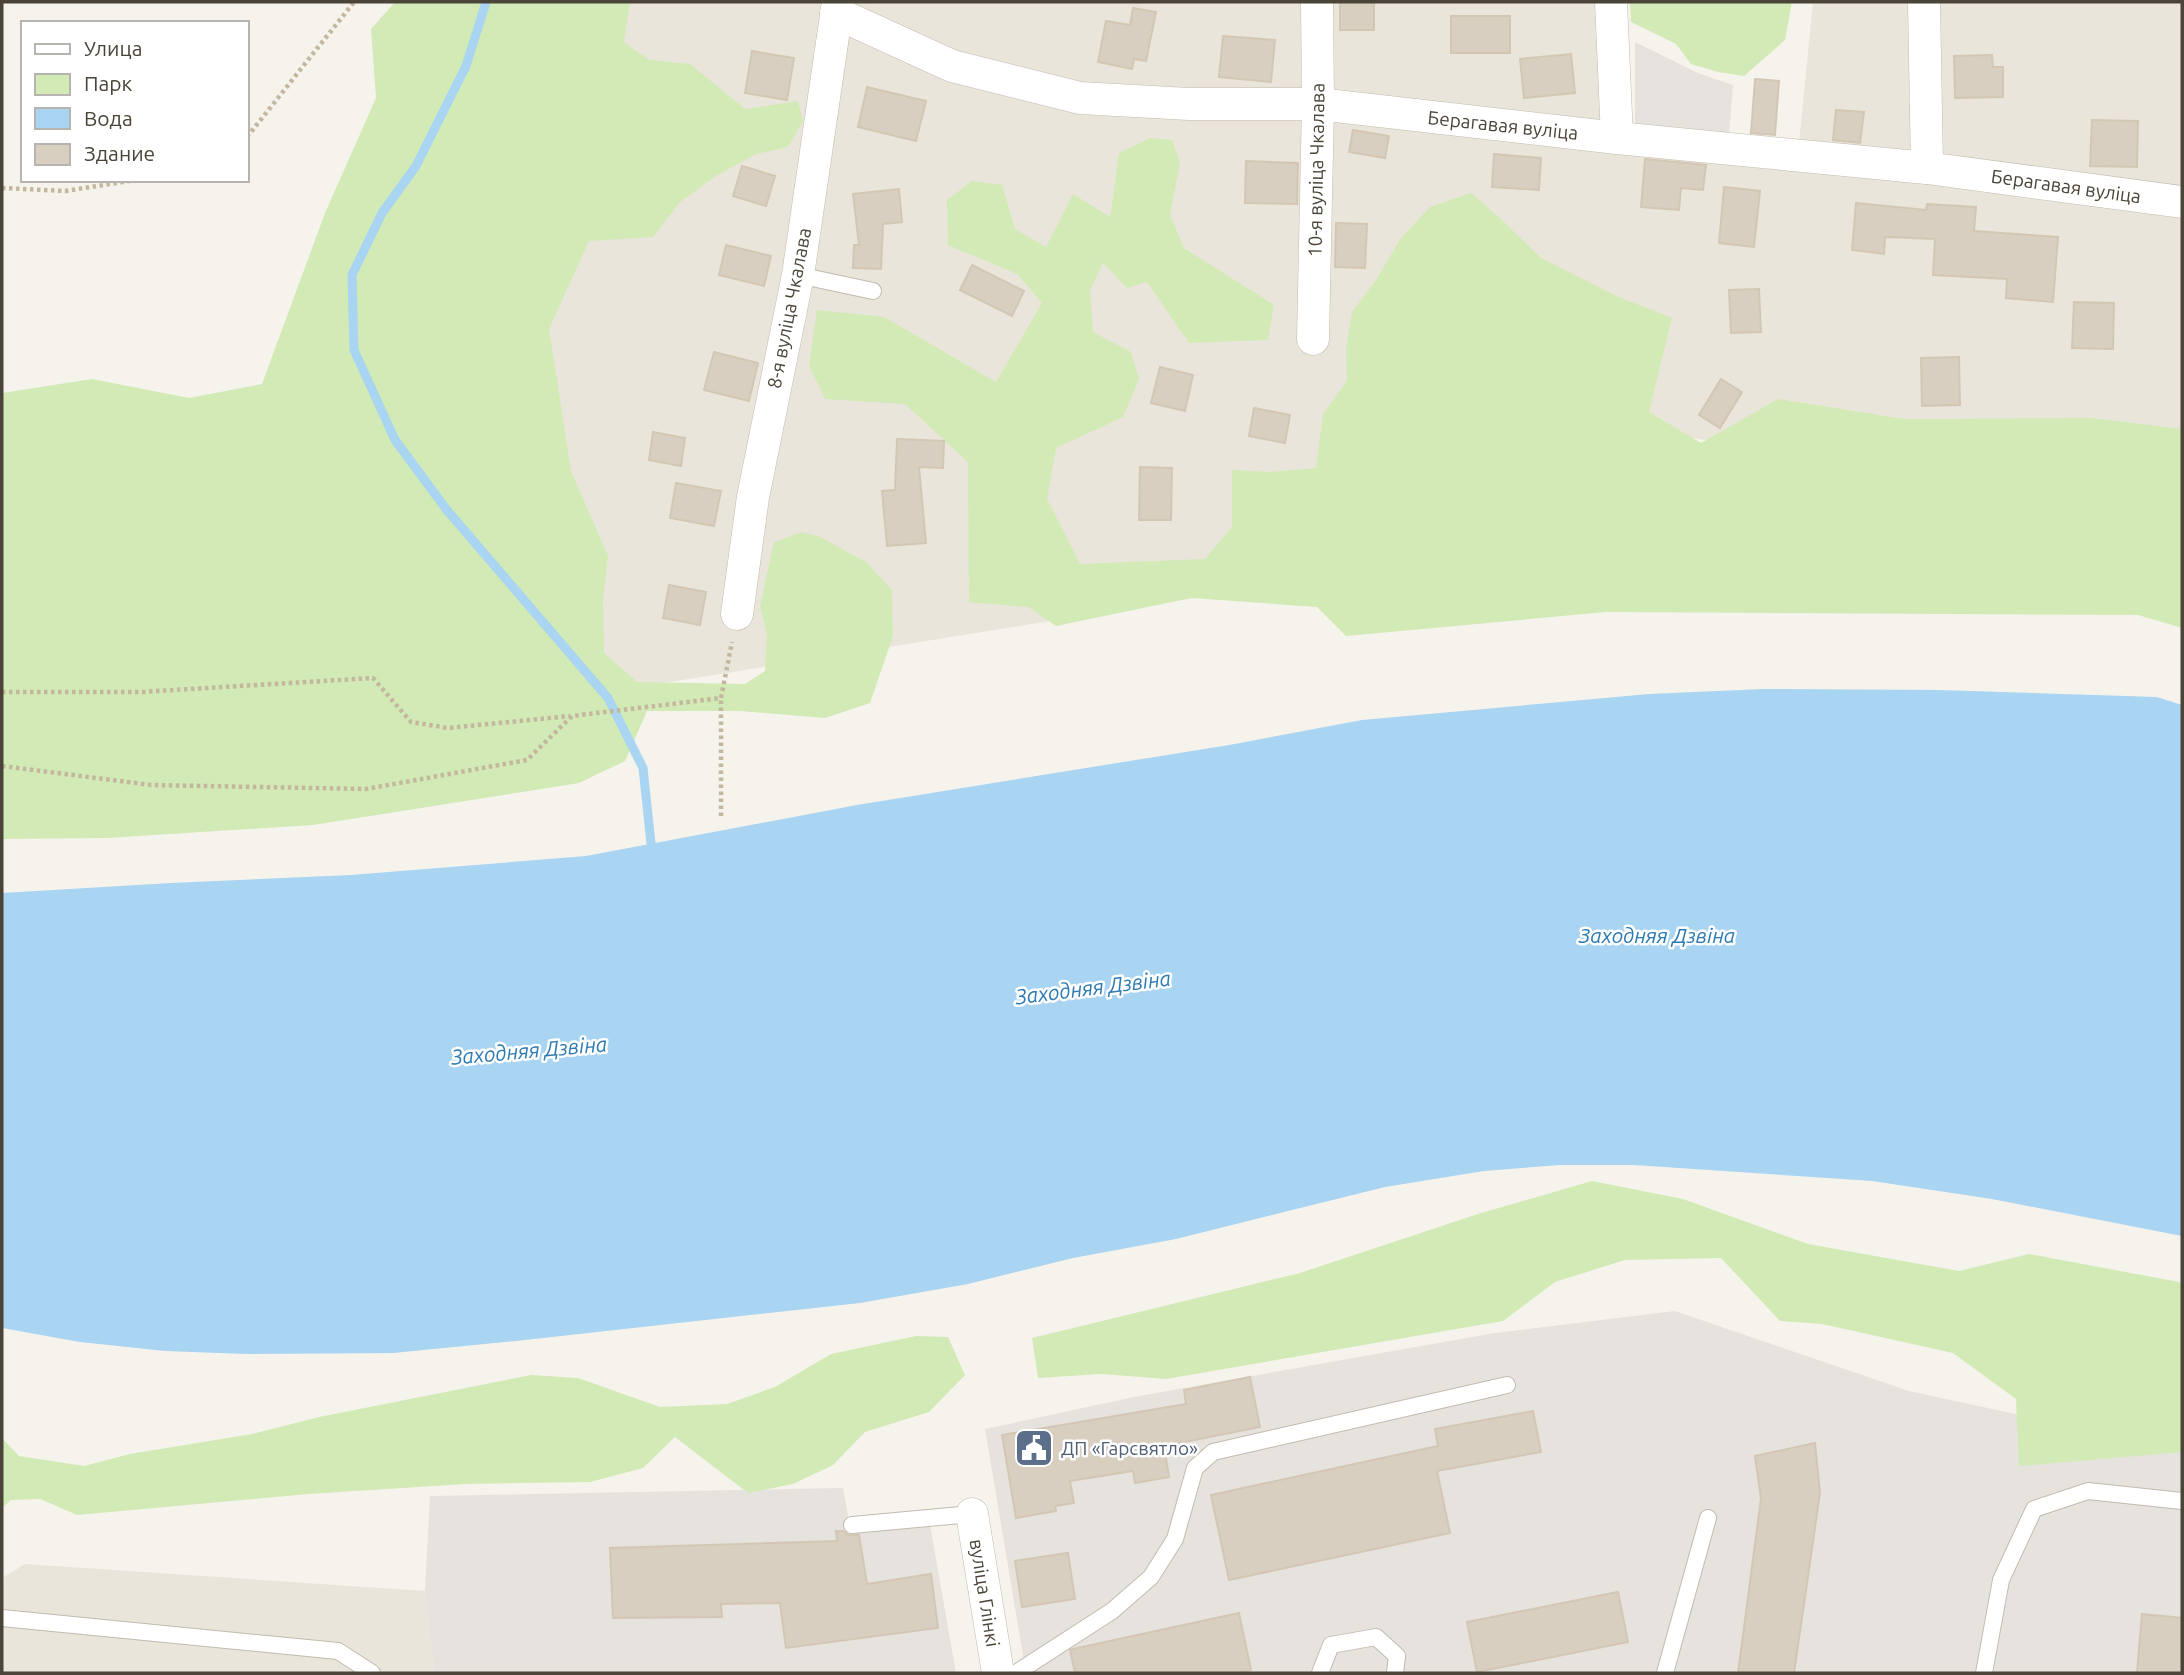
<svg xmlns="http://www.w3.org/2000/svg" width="2184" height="1675" viewBox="0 0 2184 1675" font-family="Ubuntu,sans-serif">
<rect width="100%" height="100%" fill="#f6f3ec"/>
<g fill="#eae5da">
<path d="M599,2H1621L1622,132L1799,143L1813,2H2182V469L1739,445L1639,430L1294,582L608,692L532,434Z"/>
<path d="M25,1564L425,1591L434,1673H2V1578Z"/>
</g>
<g fill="#e6e2dd">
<path d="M1635,42L1698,73L1733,85L1729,134L1635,125Z"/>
<path d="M1675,1311L1909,1391L2182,1450V1673H1026L985,1429L1139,1396L1495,1333Z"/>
<path d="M843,1488L851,1532L930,1525L956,1673H434L425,1591L430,1496Z"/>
</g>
<g fill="#d2eab5">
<path d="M395,2H630L624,42L649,60L690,64L745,109L798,101L803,121L788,147L756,154L716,176L680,202L653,237L589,241L549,329L571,471L608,556L603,600L604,653L637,682L745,684L765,671L767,636L760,606L774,542L802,532L818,536L866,562L892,590L893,636L870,703L825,718L740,711H647L625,761L579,783L313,825L107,838L2,839V393L92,379L189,398L262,384L325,213L376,98L371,29Z"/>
<path d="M1630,2H1792L1785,40L1744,76L1718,72L1691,64L1676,44L1631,22Z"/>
<path d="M1150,138L1172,140L1180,163L1170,215L1184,248L1274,305L1268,340L1189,343L1147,282L1127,288L1103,263L1090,290L1093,332L1131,352L1139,379L1123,417L1056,448L1047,499L1080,564L1205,559L1232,527V470L1271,472L1316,468L1323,414L1347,381L1346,349L1352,312L1376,280L1401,238L1430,207L1471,193L1502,220L1541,258L1616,296L1672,318L1649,412L1701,443L1778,399L1904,419L2091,418L2182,429V628L2138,615L1606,612L1346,636L1317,607L1191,598L1056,626L1028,607L969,602L968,462L905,404L825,399L809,365L817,310L884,317L996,382L1042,303L1017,274L948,245L947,200L972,181L1002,185L1015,229L1046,247L1073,194L1110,217L1119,153Z"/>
<path d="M1592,1181L1683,1199L1808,1244L1959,1271L2029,1254L2179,1282L2182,1285V1452L2019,1466L2016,1399L1953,1353L1822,1324L1780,1321L1721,1258L1625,1260L1555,1282L1503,1321L1166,1379L1102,1374L1038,1378L1032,1338L1300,1273L1478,1214Z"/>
<path d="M916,1336L948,1337L965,1375L929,1412L865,1432L833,1465L793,1484L748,1493L675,1437L643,1468L590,1482L466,1484L308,1494L77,1515L40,1499L11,1500L2,1508V1438L19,1456L84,1466L130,1454L252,1434L319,1417L531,1375L578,1378L660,1407L727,1404L775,1387L831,1354Z"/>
</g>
<path fill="#a9d4f2" d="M1763,689L1938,690L2157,697L2182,705V1236L1992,1199L1872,1181L1634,1165H1560L1484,1171L1385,1187L1176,1239L1073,1258L968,1284L860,1303L525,1340L393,1353L246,1354L165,1351L80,1342L2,1328V893L171,883L351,875L586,856L857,805L1229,745L1362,720L1649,694Z"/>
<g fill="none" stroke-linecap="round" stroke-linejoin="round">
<path stroke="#a9d4f2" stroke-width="9" d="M486,2L466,66L416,166L382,213L352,275L354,350L395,440L446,509L608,698L643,768L652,853"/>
</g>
<g fill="#d8cfc1" stroke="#d3c7b4" stroke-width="2">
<rect x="1340" y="2" width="34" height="28"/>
<path d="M1133,8L1156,12L1146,61L1134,59L1132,69L1098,62L1106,21L1130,25Z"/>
<rect x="1451" y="16" width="59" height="37"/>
<path d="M1223,36L1275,40L1271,82L1219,77Z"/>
<path d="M752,51L794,58L787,100L745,93Z"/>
<path d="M1571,54L1575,93L1524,98L1520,59Z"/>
<path d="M1992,55L1993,67H2003V97L1955,98L1954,56Z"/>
<path d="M1755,79L1779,81L1775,135L1751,133Z"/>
<path d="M867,87L926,101L916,141L858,127Z"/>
<path d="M1836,110L1864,112L1860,143L1833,140Z"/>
<path d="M2092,120L2138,121L2137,167L2090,166Z"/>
<path d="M1353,130L1389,136L1385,158L1349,152Z"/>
<path d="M1494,154L1541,158L1539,190L1492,187Z"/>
<path d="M1645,159L1706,165L1703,190L1681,188L1679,210L1641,207Z"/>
<path d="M1246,161L1298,163L1297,204L1245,203Z"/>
<path d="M742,166L775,176L766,206L733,196Z"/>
<path d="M1724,187L1760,191L1754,247L1719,243Z"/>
<path d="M899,189L902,222L883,224L881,269L853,268L854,245H859L853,194Z"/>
<path d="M1856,203L1926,210L1927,204L1976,207L1974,231L2058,237L2053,302L2006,298L2007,279L1933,275L1935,239L1885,237L1884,254L1852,250Z"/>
<path d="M1336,223L1367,224L1365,268L1335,267Z"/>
<path d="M726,245L771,256L764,286L719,275Z"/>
<path d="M972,265L1024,291L1012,316L960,290Z"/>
<path d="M1759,289L1761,332L1731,333L1729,290Z"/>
<path d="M2074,302L2114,303L2113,349L2072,348Z"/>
<path d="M714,352L758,363L749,401L704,390Z"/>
<path d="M1959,357L1960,405L1922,406L1921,358Z"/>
<path d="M1160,367L1193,375L1185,411L1151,403Z"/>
<path d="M1721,379L1742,392L1720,428L1699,415Z"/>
<path d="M1254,408L1290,415L1285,443L1249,436Z"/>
<path d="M653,432L685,438L681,466L649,460Z"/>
<path d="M897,439L944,441L943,468L919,467L926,543L887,546L882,491L895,490Z"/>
<path d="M1140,467L1172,468L1171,520H1139Z"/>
<path d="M676,483L721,491L714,526L670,518Z"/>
<path d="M669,585L706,592L700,625L663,618Z"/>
<path d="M1250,1377L1260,1427L1164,1446L1169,1477L1135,1483L1133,1471L1070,1481L1074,1503L1055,1506L1056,1511L1016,1518L1002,1435L1186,1404L1184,1390Z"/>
<path d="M1533,1411L1541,1452L1437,1471L1450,1533L1229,1580L1211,1495L1438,1446L1435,1429Z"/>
<path d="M1815,1443L1820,1493L1794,1673H1738L1761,1499L1755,1456Z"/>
<path d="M836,1531H843L848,1535H859L867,1584L931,1574L938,1628L786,1648L780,1603L721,1604L722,1617L613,1618L610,1548L837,1541Z"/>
<path d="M1068,1553L1075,1599L1022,1607L1015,1561Z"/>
<path d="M1618,1592L1628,1642L1477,1672L1467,1622Z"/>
<path d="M1239,1613L1251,1670L1236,1673H1075L1070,1650L1073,1649Z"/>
<path d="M2142,1614L2182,1618V1673H2137Z"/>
</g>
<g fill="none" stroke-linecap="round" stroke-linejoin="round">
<defs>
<g id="lane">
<path d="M798,275L873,291"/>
<path d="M852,1525L972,1514"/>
<path d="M2,1618L338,1651L372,1673"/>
<path d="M1016,1673L1112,1611L1151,1577L1175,1539L1195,1468L1213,1452L1507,1385"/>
<path d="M1320,1673L1331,1645L1376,1637L1397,1656L1395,1673"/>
<path d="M1665,1673L1708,1518"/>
<path d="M1984,1673L2001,1580L2034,1509L2088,1491L2182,1501"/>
</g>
<g id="street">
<path d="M1611,2L1617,138"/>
<path d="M1924,2L1927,168"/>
<path d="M836,13L952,66L1080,98L1189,104H1318L1617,138L1927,168L2182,202"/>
<path d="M1313,339L1318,104L1317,2"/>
<path d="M737,614L753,497L798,275L838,2"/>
<path d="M972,1514L998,1673"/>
</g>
</defs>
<use href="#lane" stroke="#c2bbae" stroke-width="18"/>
<use href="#street" stroke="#c2bbae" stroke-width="33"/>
<g stroke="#c4b79f" stroke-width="4.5" stroke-dasharray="3.5 3.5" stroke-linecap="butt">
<path d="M247,137L354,2"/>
<path d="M2,188L65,191L136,180"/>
<path d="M2,692H140L373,678L411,722L448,728L570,716"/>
<path d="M2,766L151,785L366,789L527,760L572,716L721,698L732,642"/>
<path d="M721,816V698"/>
</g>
<use href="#lane" stroke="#fff" stroke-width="16"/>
<use href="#street" stroke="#fff" stroke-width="32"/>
</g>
<defs>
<symbol id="civic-square" viewBox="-11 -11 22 22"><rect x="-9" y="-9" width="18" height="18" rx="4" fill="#5c6f8a" stroke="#fff"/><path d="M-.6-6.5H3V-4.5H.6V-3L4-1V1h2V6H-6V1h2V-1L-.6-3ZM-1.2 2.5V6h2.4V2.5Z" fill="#fff"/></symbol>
</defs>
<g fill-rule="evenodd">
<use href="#civic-square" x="1012" y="1426" width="44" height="44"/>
</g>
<g text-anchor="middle" stroke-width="5" stroke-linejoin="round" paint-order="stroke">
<g font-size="19" fill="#4b4439" stroke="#fff">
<text transform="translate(1503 125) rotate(6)" y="7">Берагавая вуліца</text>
<text transform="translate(1316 170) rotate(-89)" y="7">10-я вуліца Чкалава</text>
<text transform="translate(2066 186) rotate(8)" y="7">Берагавая вуліца</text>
<text transform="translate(789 308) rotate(-79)" y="7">8-я вуліца Чкалава</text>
<text transform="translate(985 1593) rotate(81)" y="7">вуліца Глінкі</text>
</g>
<g font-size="19" fill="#4e5e75" stroke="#fff" text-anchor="start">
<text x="1061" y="1455">ДП «Гарсвятло»</text>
</g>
<g font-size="21" font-style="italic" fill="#2e7ab2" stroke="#fff">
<text x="1657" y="943">Заходняя Дзвіна</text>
<text transform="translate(1093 988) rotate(-7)" y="7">Заходняя Дзвіна</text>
<text transform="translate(529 1051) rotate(-5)" y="7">Заходняя Дзвіна</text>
</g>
</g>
<rect width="2184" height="1675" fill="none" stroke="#4b4439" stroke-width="7"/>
<rect x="21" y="21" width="228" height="161" fill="#ffffff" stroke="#b7b4b0" stroke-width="2"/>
<rect x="35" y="44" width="35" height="10" fill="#ffffff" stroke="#b7b4b0" stroke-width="2"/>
<text x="84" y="56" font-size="21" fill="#4b4439">Улица</text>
<rect x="35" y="74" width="35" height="21" fill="#d2eab5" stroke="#b7b4b0" stroke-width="2"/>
<text x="84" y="91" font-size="21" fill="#4b4439">Парк</text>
<rect x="35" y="108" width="35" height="21" fill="#a9d4f2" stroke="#b7b4b0" stroke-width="2"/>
<text x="84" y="126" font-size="21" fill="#4b4439">Вода</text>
<rect x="35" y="144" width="35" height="21" fill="#d8cfc1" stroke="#b7b4b0" stroke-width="2"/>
<text x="84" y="161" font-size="21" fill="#4b4439">Здание</text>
</svg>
